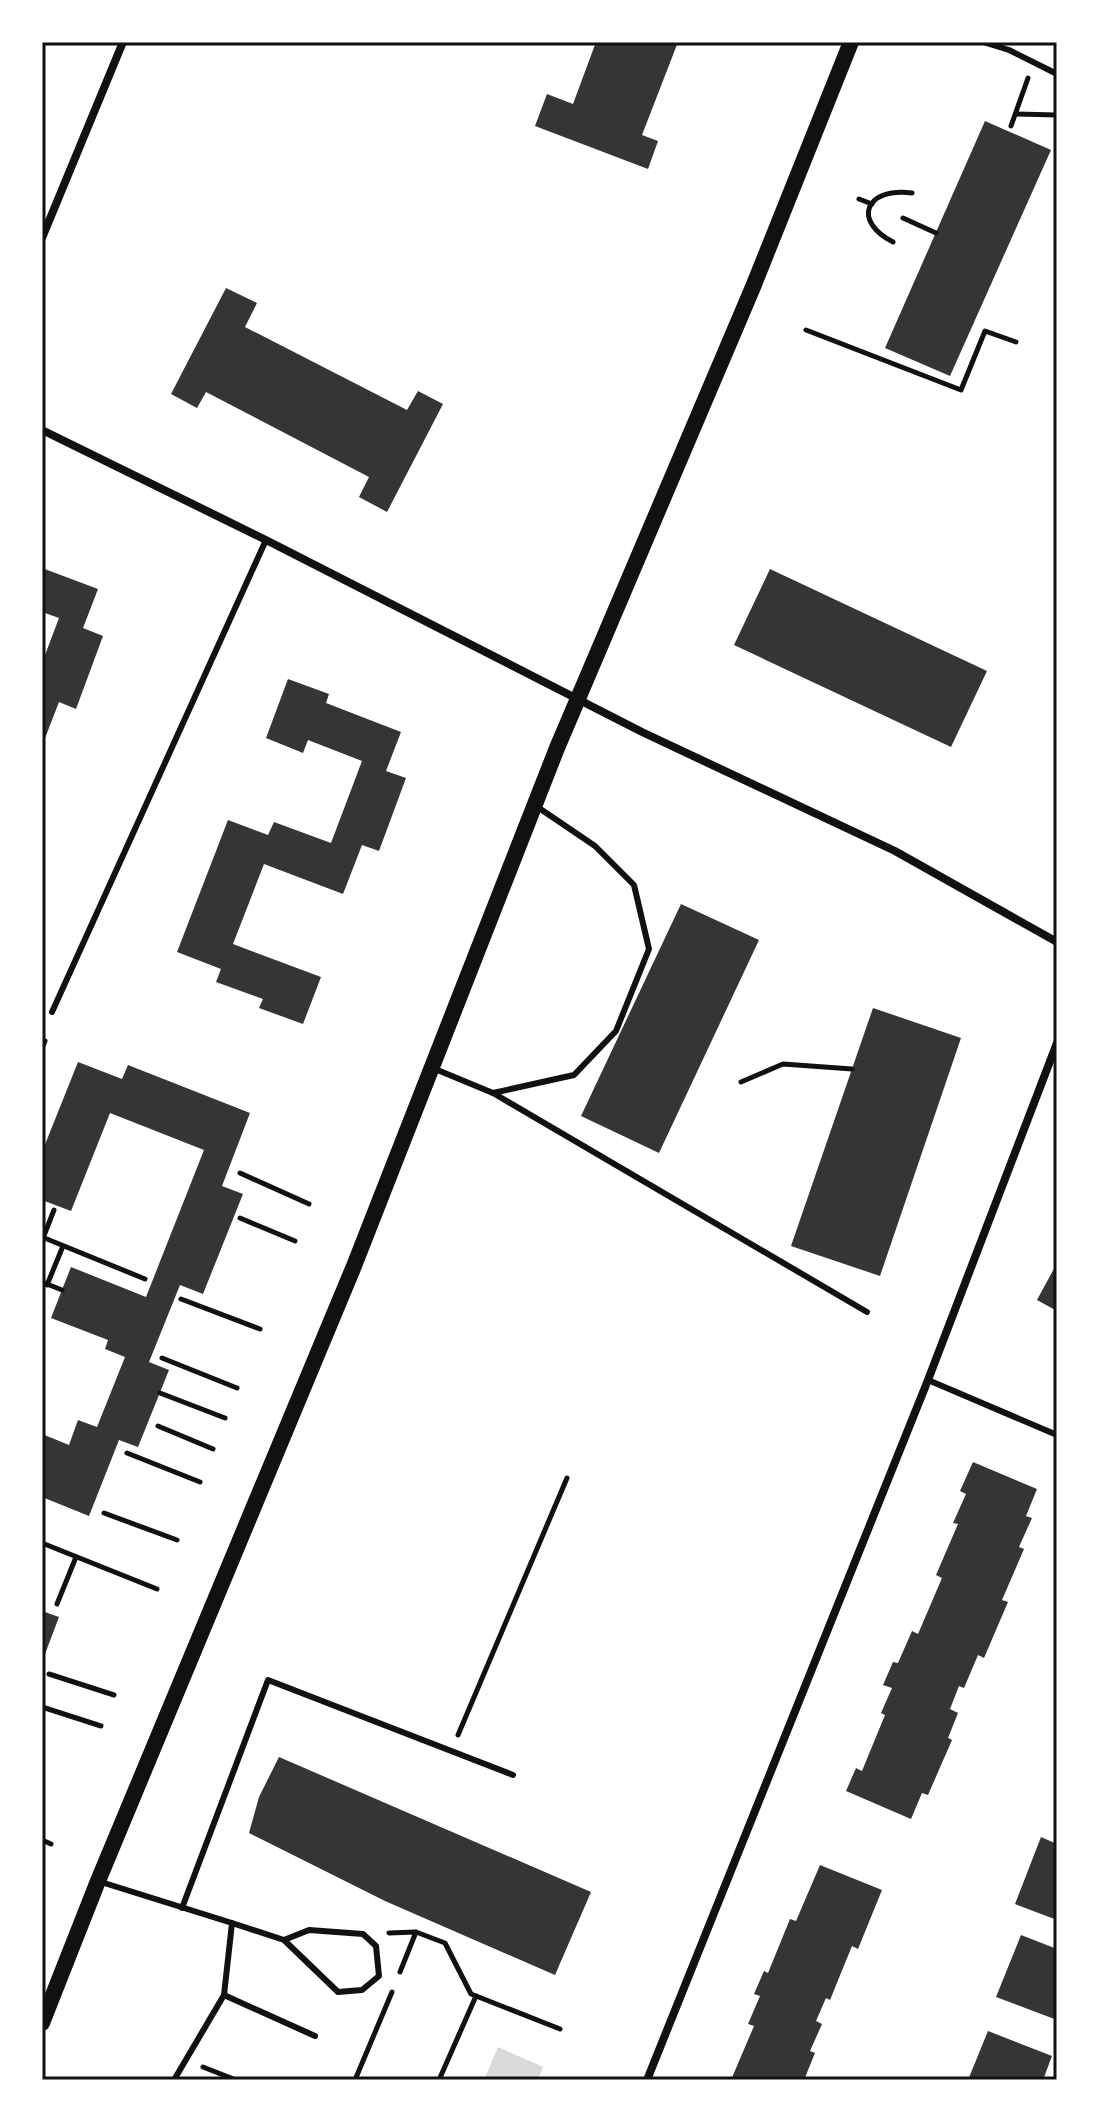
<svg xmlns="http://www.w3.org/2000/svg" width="1099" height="2122" viewBox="0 0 1099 2122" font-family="Karla,sans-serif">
<rect width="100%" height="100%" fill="#fff"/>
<path fill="#d9d9d9" d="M498,2047L543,2067L538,2080H484Z"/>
<g fill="#353535">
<path d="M596,42H678L642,135L658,141L648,169L535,126L547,94L573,104Z"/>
<path d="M985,121L1051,150L950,376L885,348Z"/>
<path d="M226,288L257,303L245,327L407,410L418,391L443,404L387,512L359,497L369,477L206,392L197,408L171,394Z"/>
<path d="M42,568L98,589L83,628L103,636L76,709L59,702L42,746V663L59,618L42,612Z"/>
<path d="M770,569L987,671L951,747L734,645Z"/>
<path d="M288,679L329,694L326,703L401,732L386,771L406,778L379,851L362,845L343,894L264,864L233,944L321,977L303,1024L259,1008L263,999L216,982L221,969L177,952L228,820L268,835L274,822L331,843L362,761L308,740L303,753L266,738Z"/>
<path d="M681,904L759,940L659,1153L581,1116Z"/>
<path d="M873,1008L961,1038L880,1276L791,1246Z"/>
<path d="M78,1062L122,1079L128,1065L250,1113L222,1186L243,1194L203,1294L180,1285L149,1362L169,1370L138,1447L119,1440L89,1516L42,1497V1434L69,1445L78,1420L97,1427L125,1357L105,1349L108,1340L51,1318L71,1267L146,1297L204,1150L110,1113L71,1211L42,1200V1152Z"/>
<path d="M1057,1263V1311L1037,1300Z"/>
<path d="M973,1462L1037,1489L1026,1516L1032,1518L1019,1547L1024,1549L1002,1600L1008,1602L984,1658L978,1655L964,1688L959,1686L950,1709L958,1713L948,1738L952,1740L928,1795L922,1793L911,1819L846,1791L856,1768L862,1771L885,1715L881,1713L892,1688L883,1685L893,1662L898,1663L912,1631L918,1634L942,1578L936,1575L958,1524L953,1523L966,1494L960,1491Z"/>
<path d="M42,1611L59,1617L42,1662Z"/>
<path d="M279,1757L591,1892L555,1975L385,1901L249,1833L259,1797Z"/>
<path d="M1041,1837L1057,1844V1920L1015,1904Z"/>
<path d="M820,1865L882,1890L858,1949L852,1946L830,2000L826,1998L816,2021L822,2024L810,2051L815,2053L804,2080H731L754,2026L748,2024L760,1996L754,1994L764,1971L768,1973L790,1919L796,1921Z"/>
<path d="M1021,1935L1057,1949V2020L996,1997Z"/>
<path d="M988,2031L1052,2056L1043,2080H968Z"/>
</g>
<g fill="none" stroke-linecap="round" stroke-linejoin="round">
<g stroke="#111" stroke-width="5">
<path d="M1016,114L1057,115"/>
<path d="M1011,126L1028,78"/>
<path d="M859,199L872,204"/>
<path d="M903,218L936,233"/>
<path d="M893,242C852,221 865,187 912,193"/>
<path d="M806,330L961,390L985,331L1016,342"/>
<path d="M42,1048L45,1041"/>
<path d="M741,1082L783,1064L852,1069"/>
<path d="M240,1173L309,1204"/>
<path d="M240,1218L295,1241"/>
<path d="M42,1237L145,1279"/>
<path d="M43,1238L54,1210"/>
<path d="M42,1282L62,1290"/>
<path d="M47,1285L63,1246"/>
<path d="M181,1299L260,1329"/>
<path d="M162,1358L237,1388"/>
<path d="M160,1393L225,1418"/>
<path d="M158,1426L213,1449"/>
<path d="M127,1453L200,1482"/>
<path d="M104,1513L177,1540"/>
<path d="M42,1543L157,1589"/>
<path d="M57,1604L76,1557"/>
<path d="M49,1674L114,1695"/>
<path d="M42,1707L101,1726"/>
<path d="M458,1735L567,1478"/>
<path d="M42,1840L51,1844"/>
<path d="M416,1932L445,1943L471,1994L560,2029"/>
<path d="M389,1933L416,1932L400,1972"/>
<path d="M203,2067L236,2080"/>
<path d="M355,2080L392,1992"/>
<path d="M439,2080L476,1996"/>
</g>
<g stroke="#111" stroke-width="6">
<path d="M983,42L1009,50L1057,74"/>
<path d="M52,1012L266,540"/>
<path d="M435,1069L493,1093L867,1312"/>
<path d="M493,1093L574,1075L616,1031L649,949L634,885L595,846L536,806"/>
<path d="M928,1380L1057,1435"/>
<path d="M101,1882L232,1923L224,1995L174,2080"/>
<path d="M182,1908L268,1680L513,1775"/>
<path d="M232,1923L284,1940L338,1992L362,1990L379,1976L376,1946L363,1934L309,1930L284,1940"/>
<path d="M224,1995L315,2036"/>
</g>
<g stroke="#111" stroke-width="8">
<path d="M42,238L123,42"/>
<path d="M42,430L266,540L642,732L895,851L1057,942"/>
<path d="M647,2080L928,1380L1057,1043"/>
</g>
<path stroke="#111" stroke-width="16" d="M42,2023L98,1881L354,1266L557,748L753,287L851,42"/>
</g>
<rect width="1099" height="2122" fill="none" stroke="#ffffff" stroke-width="88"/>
<rect x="44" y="44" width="1011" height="2034" fill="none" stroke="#111" stroke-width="3"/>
</svg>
